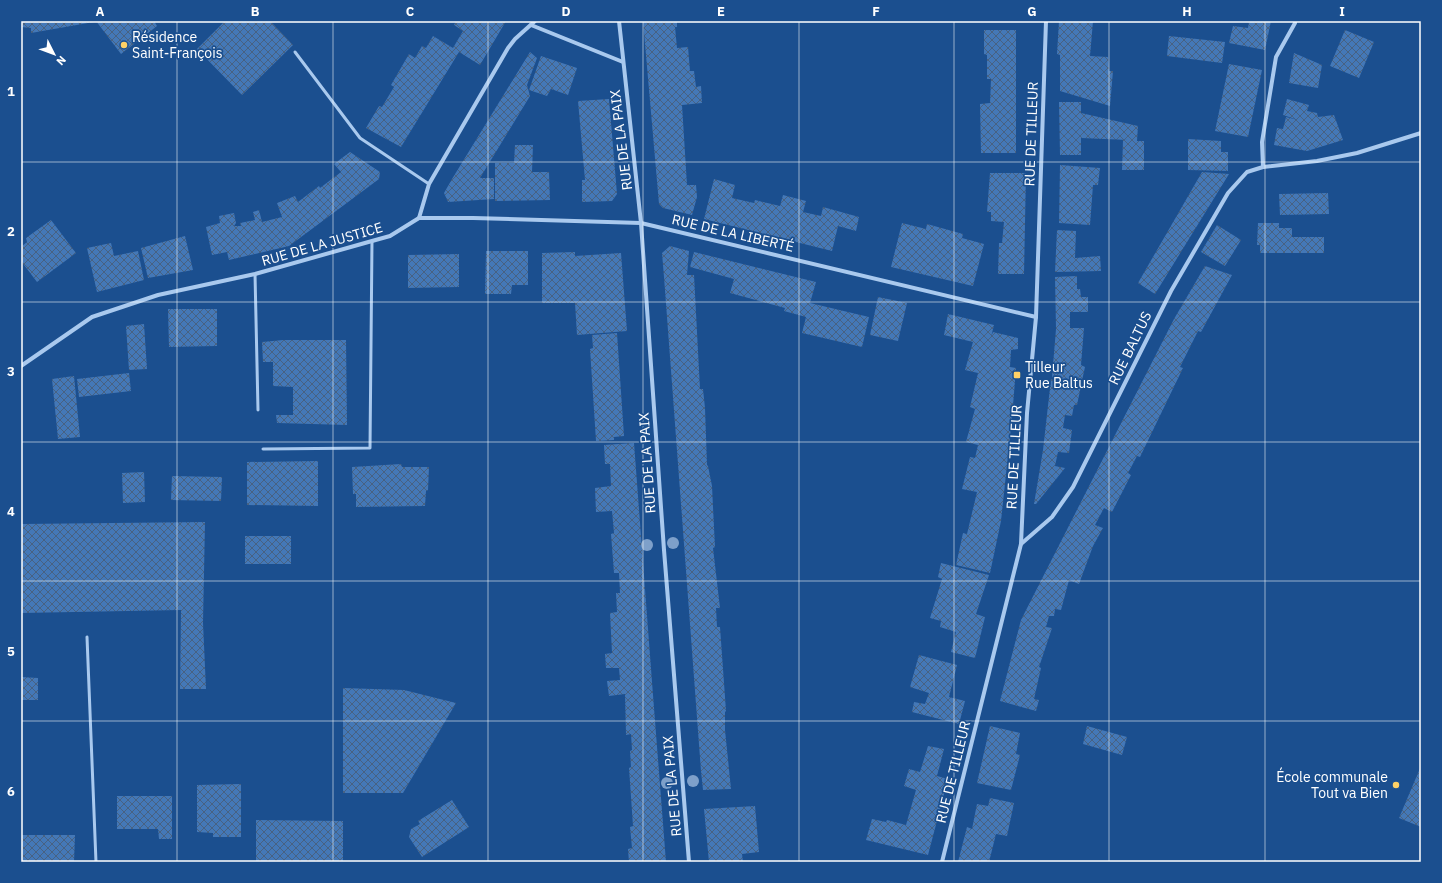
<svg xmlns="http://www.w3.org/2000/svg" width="1442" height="883" viewBox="0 0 1442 883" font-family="'IBM Plex Sans',sans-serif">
<defs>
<pattern id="building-cross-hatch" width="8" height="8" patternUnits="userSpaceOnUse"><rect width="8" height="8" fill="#4478b7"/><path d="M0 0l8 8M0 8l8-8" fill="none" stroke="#486282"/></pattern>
</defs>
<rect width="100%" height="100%" fill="#1b4f8f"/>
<g fill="url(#building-cross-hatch)">
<path d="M21,21H94V22L31,33V28L21,27Z"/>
<path d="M96,21H154L157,26L121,54Z"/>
<path d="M225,21H270L293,45L242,95L197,49Z"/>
<path d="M456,21H506L480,65L459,52L401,147L366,128L379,106L382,107L394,87L391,85L409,54L415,58L422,46L426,48L433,36L453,48L463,31L454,25Z"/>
<path d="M643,21H677V27H675L677,48L688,47L690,71H694L696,87L701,86L702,103L682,105L687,185H696L697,197L692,215L663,208L659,204Z"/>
<path d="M1059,21H1093L1090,56L1108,57L1109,71H1113L1110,106L1060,91V55L1057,54Z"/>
<path d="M1249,21H1271L1265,50L1229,43L1233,26L1248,28Z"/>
<path d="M984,30H1016V153H981L980,104L990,103L991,79H987V55L984,54Z"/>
<path d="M1345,30L1374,42L1359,78L1330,66Z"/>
<path d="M1169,36L1225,42L1222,63L1167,56Z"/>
<path d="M530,52L537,58L527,85L530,96L480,178H494V199L448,202L444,193L452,179Z"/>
<path d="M1294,53L1322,65L1318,88L1289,83Z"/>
<path d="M541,56L577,68L568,95L551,89L547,96L529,90Z"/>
<path d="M1229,64L1262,70L1248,137L1215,131Z"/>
<path d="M609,99L617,194L612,201L582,202V180H585L578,101Z"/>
<path d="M1287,99L1309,105L1307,111L1317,113L1318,117L1334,115L1343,140L1307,151L1274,145L1277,128L1283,129L1286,117L1298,120L1283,115Z"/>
<path d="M1059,102H1081V113L1138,126L1137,141H1144V170H1122L1123,140H1128L1081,138V155H1060Z"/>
<path d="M1188,139L1221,141V152H1228V171L1188,170Z"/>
<path d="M515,145H533L532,172H549L550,200L495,201V163H514Z"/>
<path d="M350,152L380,172L379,179L289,246L229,260L227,252L212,255L206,227L220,223L219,216L234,213L236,223L234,226H241L240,223L255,220L253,212L259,210L262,222L282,217L277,203L295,196L298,202L319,186L320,188L341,172L334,164Z"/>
<path d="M1060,165L1100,168L1098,185H1093L1090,225L1059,223Z"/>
<path d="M1202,172L1229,174L1155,294L1138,283Z"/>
<path d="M990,173H1026L1024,274H998L999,243H1002L1004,222L991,221V212H987Z"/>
<path d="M714,179L735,185L732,198L754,203L755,200L780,206L783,195L806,201L803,212L821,216L823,207L859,217L856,231L838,226L832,251L704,219Z"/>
<path d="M1328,193L1329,214L1280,215L1279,194Z"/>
<path d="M51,220L76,253L37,282L21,261V247L27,242L26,238Z"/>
<path d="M902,223L926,229L927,224L963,234L962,238L984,244L973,286L891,267Z"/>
<path d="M1258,223H1279V228H1292V237H1324V253H1260V245H1257Z"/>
<path d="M1217,225L1241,240L1225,266L1201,252Z"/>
<path d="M1057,230L1076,231L1075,258L1100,256L1101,271L1055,272Z"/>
<path d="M185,236L193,270L148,278L141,248Z"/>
<path d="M111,243L114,256L138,251L144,280L97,292L87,248Z"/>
<path d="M670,246L689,251L687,275H694L700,389H703L705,408L707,465L708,466L712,486L713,507L715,547L713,548L720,608H716L717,627H720L726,711L725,712V730L731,789L703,790L701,771L664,277L662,253Z"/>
<path d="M486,251H528V285H512L511,294H485Z"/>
<path d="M575,252V256L621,253L627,331L577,335L575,303H542V253Z"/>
<path d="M694,252L816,282L810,303L869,317L862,347L802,333L806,317L784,311L785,308L730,293L734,279L690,267Z"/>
<path d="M459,254V287L408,288V255Z"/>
<path d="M1205,266L1232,275L1201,332L1198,331L1180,367L1183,368L1140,457L1137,456L1128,473L1131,475L1112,512L1104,508L1095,525L1103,528L1093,546L1079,584L1069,580L1061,610L1055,609L1054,616H1049L1046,627L1052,628L1039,667L1041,668L1034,699L1039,700L1036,711L1000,701L1021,620L1174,319Z"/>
<path d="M1077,276V289H1080L1081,297H1088V312H1070V328H1084L1081,365L1085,367L1081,385L1052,377L1056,329L1055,277Z"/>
<path d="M878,297L907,303L898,341L870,335Z"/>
<path d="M168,309H217V346L169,347Z"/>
<path d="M948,314L994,325L991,337L993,332L1018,338V349L1011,350L1010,367L1016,368L1012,418L1001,521L990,573L956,565L963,533L967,534L977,492L962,489L970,457L975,458L978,445L966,442L975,409L970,407L978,373L965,370L973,342L944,335Z"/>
<path d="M144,324L147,369L129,370L126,326Z"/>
<path d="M617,333L624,436L614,437V440L596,441L590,349L593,348L592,335Z"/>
<path d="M283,340H346L347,425L277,423L276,415H293V387L273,386V362H263L262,342Z"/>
<path d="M129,373L131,391L79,397L77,379Z"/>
<path d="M74,376L80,437L58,439L52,379Z"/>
<path d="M1051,379L1081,386L1077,405H1074L1072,416L1065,415L1063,428L1072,430L1069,453L1058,452L1055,466L1065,468L1036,504H1034L1043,450Z"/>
<path d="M634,443L653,695L666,862H629L628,849L632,848L630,827L633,826L629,768L631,767L630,751L632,750L631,734L626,735L625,694L609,696L607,681L620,680L619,668H606L605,654L612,653L610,613L617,612L616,593H620L619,573H614L611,534L614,533L612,511L596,512L595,488L611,486L610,464H605L604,445Z"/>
<path d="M318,461V506L247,505V462Z"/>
<path d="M401,464L402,467H429L428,490L426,491L425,506L356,507V494H353L352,467Z"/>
<path d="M144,472L145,502L123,503L122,473Z"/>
<path d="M172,476L222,477L221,501L171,500Z"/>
<path d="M205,522L203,623L206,689H180L181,610L21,613V524Z"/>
<rect x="245" y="536" width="46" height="28"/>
<path d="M941,563L989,575L976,614L985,617L975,658L951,652L956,632L940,627L941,621L930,618L942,579L938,577Z"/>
<path d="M919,655L957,665L949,697L965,701L959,724L912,712L914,702L925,704L929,693L910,687Z"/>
<path d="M21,677L38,678V700H21Z"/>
<path d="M343,688L404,690L456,703L403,793H343Z"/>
<path d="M990,726L1020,733L1016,754L1020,755L1011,790L977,783Z"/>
<path d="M1087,726L1127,737L1122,755L1083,744Z"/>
<path d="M928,746L944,749L937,776L948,779L928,855L866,840L872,819L886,822L887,820L906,825L916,790L904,786L909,769L920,772Z"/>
<path d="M1421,766V827L1399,818Z"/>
<path d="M241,784V837H213V833L197,832V785Z"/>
<path d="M117,796H172V839H159L158,829H117Z"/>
<path d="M990,798L1014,803L1007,836L996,834L989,862H958L967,827L972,829L977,804L988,806Z"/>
<path d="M452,800L469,827L422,857L409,837L411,829L420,824L418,821Z"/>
<path d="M755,806L759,852L742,854L743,862H709L704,809Z"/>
<path d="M256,820L343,821V862H256Z"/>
<path d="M21,835H75L74,862H21Z"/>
</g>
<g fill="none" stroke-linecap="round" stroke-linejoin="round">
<g stroke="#a9c9ee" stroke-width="3">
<path d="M295,52L360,138L429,184"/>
<path d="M255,274L258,410"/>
<path d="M263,449L370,448L372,241"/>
<path d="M87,637L96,862"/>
</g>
<g stroke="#a9c9ee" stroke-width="4">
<path d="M619,21L641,223L664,550L689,862"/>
<path d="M531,25L623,62"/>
<path d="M1263,167L1262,142L1276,57L1295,23"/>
<path d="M419,218H473L641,223L1036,317"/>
<path d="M21,366L92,317L158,295L255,274L372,241L390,236L419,218L429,184L508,48L515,39L535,21"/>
<path d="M1021,544L1052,517L1073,487L1171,291L1228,193L1247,172L1263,167L1317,161L1357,153L1421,133"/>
<path d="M942,862L1021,544L1027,413L1036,317L1046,21"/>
</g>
</g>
<g fill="#7ea0ca">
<circle cx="673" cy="543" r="6"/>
<circle cx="647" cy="545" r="6"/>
<circle cx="693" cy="781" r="6"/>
<circle cx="667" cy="783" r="6"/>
</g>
<path fill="none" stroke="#fff" stroke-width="1" stroke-opacity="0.55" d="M177,21V862M333,21V862M488,21V862M643,21V862M799,21V862M954,21V862M1109,21V862M1265,21V862M21,162H1421M21,302H1421M21,442H1421M21,581H1421M21,721H1421"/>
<g fill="#ffd166" stroke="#1b4f8f" stroke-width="1.5">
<circle cx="124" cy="45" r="4"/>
<rect x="1013" y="371" width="8" height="8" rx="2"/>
<circle cx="1396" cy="785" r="4"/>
</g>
<g text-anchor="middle" stroke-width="3.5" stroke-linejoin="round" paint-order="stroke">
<g font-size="14" fill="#fff" stroke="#1b4f8f" text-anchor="start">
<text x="132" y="42">Résidence<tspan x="132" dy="16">Saint-François</tspan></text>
<text x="1025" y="372">Tilleur<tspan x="1025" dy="16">Rue Baltus</tspan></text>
<text x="1388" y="782" text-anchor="end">École communale<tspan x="1388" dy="16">Tout va Bien</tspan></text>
</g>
<g font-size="14" fill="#fff" stroke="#1b4f8f">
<text transform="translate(1031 134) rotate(-88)" y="5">RUE DE TILLEUR</text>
<text transform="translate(621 140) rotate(-97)" y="5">RUE DE LA PAIX</text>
<text transform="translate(733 233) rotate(13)" y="5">RUE DE LA LIBERTÉ</text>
<text transform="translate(322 244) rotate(-16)" y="5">RUE DE LA JUSTICE</text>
<text transform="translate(1130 348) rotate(-64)" y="5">RUE BALTUS</text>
<text transform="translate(1014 457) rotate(-87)" y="5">RUE DE TILLEUR</text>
<text transform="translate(647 463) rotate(-94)" y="5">RUE DE LA PAIX</text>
<text transform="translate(953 772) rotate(-76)" y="5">RUE DE TILLEUR</text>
<text transform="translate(672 786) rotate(-95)" y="5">RUE DE LA PAIX</text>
</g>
</g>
<rect width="1442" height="883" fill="none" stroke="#1b4f8f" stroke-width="44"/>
<g transform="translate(54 54) rotate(132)" stroke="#1b4f8f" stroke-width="3" paint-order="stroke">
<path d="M0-3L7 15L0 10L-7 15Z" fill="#ffffff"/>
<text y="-6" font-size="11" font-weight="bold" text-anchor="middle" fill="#ffffff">N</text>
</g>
<rect x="22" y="22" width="1398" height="839" fill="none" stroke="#fff" stroke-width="1.5"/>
<g font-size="13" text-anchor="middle" font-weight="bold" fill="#fff">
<text x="100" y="16">A</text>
<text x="255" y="16">B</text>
<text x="410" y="16">C</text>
<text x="566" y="16">D</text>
<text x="721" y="16">E</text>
<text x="876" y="16">F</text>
<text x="1032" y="16">G</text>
<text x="1187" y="16">H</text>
<text x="1342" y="16">I</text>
<text x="11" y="96">1</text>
<text x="11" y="236">2</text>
<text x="11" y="376">3</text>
<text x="11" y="516">4</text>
<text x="11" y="656">5</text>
<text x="11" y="796">6</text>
</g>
</svg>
